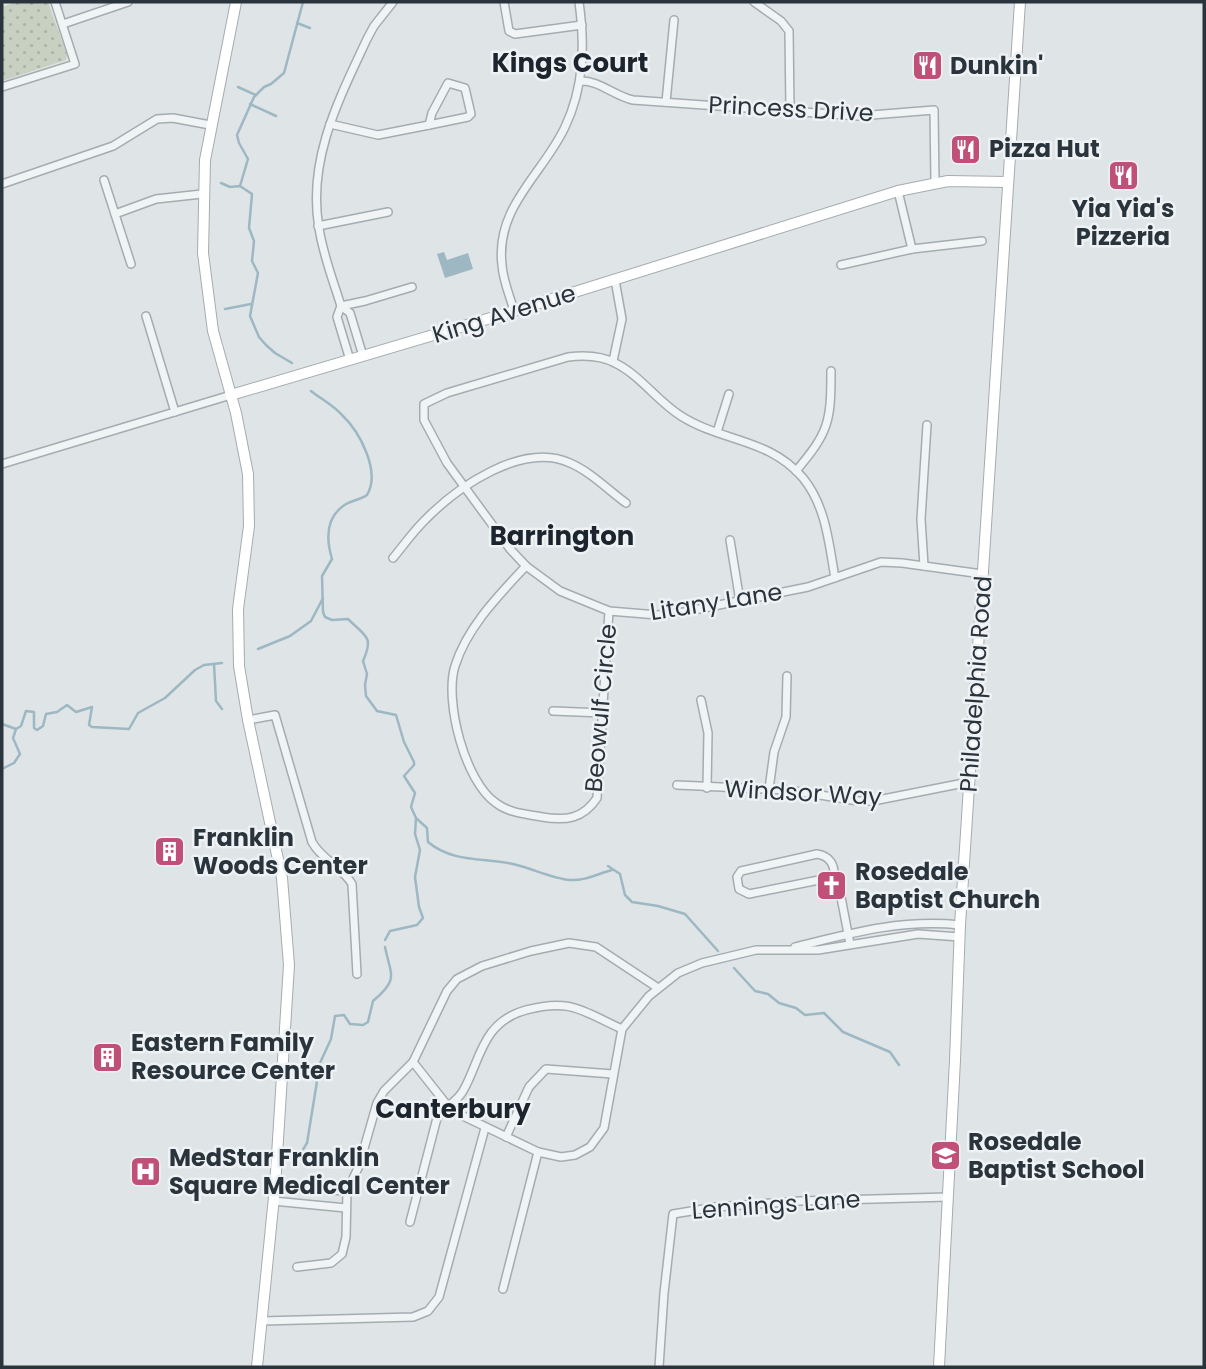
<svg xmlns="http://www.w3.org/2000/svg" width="1206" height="1369" viewBox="0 0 1206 1369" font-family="Poppins,sans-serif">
<defs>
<pattern id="park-dots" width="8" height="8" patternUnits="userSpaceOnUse" patternTransform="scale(1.75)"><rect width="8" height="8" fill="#c8d0c1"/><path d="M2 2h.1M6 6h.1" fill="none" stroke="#acb3a7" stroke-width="1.8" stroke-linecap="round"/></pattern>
</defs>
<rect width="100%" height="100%" fill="#dfe4e7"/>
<path fill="url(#park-dots)" d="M16,2H48L67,55L66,60L2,81V7Z"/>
<path fill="#9db8c3" d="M444,252L447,260L468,253L473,269L445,278L437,254Z"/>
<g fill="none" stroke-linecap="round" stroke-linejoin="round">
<g stroke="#9db8c3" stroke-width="2.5">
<path d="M297,23L310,28"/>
<path d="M238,87L256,95"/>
<path d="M250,104L276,116"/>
<path d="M221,183L230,187L240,186L252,194L249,228L254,241L252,261L258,273L250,316L259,337L266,345L275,353L292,363"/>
<path d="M240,186L248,159L239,143L237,135L254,97L264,87L271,84L284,73L303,2"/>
<path d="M225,309L251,304"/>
<path d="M311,391C321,399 333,405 342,415C360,432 381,472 367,495C360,500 353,500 346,504C325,517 326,539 332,559L322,576L323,612L325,617L332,620L348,619C366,637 374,636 363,661L367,674L365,685L366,696L377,711L396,715L404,742L414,762V765L404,776L415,793L411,807L416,818L427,828L428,842C454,864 488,857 517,865C533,869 554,879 570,880C585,881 597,874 612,870"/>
<path d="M258,649L290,636L311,621L323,598"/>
<path d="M214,664L216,701L222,709"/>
<path d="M2,724L16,729"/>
<path d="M2,769L14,763L20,754L13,738L16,729L21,726L26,711L34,712V728L37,730L43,726L46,714L57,712L67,705L76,712L92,707L89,725L92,727L129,729L138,713L165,698L195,670L204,665L222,663"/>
<path d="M608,866L620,874L625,895L632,902L658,906L685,914L718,951"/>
<path d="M385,940L390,931L417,925L423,918L419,907L415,877L420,850L415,834L416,818"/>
<path d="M734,968L755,991L768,994L779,1003L796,1008L805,1015L824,1013L843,1032L890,1052L899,1065"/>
<path d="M299,1156L307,1143L320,1063L331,1039L335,1016L344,1015L350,1024L363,1025L368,1022L373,1001C399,979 391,976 385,947"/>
</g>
<defs>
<g id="street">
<path d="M393,2L374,26L367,39C339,99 307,160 319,228C323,255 333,280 341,306L365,301L412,287"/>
<path d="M504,2L509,31L515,34L582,25"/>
<path d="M754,2L781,21L789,31L790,110"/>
<path d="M63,24L128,2"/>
<path d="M580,81C599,80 614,96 633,100L859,116L934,110L935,183"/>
<path d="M448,83L465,88L471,114L468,117L429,125L432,113Z"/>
<path d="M2,87L75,64L55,2"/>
<path d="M666,102L674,20"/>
<path d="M330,124L378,135L429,125"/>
<path d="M104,180L131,264"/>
<path d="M2,184L113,146L157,119L173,118L210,125"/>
<path d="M898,191L912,249"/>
<path d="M115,214L156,199L202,194"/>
<path d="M318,226L388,212"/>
<path d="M841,265L912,249L982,241"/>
<path d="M514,311C510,296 503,281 502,265C495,207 543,174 565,127C584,87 585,45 579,2"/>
<path d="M146,316L175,412"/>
<path d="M350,360L337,317L341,306L350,313L363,356"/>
<path d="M613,361L622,319L615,280"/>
<path d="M717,432L729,394"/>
<path d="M2,464L231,395"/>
<path d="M796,471C829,432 831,422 831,371"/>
<path d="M730,540L740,601"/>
<path d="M393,558C403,546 412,533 424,521C456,488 522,441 570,463C591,472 608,490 626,503"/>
<path d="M526,566C499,595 467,627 455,666C444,701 465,782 496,803C509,813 526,814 542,817C566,821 583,819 597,798L609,611"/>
<path d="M924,566L921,519L927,425"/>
<path d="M835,578C829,544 826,506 803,478C769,438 722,442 681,416C657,401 640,375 615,363C600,355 584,355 568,357L447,393L424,404V420L447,463L510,549L526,566L560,591L609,611L658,615L684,612L808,587L881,562L902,563L982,574"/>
<path d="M701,700L708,733L707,788"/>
<path d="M553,711L603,713"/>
<path d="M248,720L275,715L312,842C321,859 342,867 352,884L357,974"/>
<path d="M677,785L788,790L858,801H873L969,782"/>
<path d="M769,789L774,752L786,717L787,676"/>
<path d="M817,854C830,856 835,865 834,877L749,894L739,889L737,877L741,871Z"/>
<path d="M834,877L840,892L850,944"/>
<path d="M795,947C851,933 901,919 960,925"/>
<path d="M413,1062L447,1105L461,1115L538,1152L561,1157L575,1155L590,1147L604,1128L622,1029L649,996L678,973L702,963L756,950H818L918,934L960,937"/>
<path d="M506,1137L529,1087L546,1069L613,1074"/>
<path d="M275,1187L347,1191"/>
<path d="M273,1201L346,1208"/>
<path d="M410,1222L437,1118C444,1107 457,1102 463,1091C474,1072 478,1051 491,1033C500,1021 511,1014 526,1010C571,998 582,1011 622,1029"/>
<path d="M297,1267L331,1263L342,1254L346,1237L347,1191L359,1166L377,1103L384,1091L413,1062L447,991L457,979L482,966L531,951L569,943L596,947L658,988"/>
<path d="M503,1289L538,1152"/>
<path d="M262,1321L413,1317L428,1311L439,1297L485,1128"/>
<path d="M659,1367L664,1293L673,1214L716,1207L800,1201L948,1197"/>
</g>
<g id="secondary">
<path d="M236,2L205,160L203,253L213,331L236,413L248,474L249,526L238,609L239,666L248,720L282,878L289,965L275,1187L257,1367"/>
<path d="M231,395L514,311L898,191L948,181L1007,182"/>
<path d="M939,1367L955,1060L960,925L1020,2"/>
</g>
</defs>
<use href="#street" stroke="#a5acb0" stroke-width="10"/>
<use href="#secondary" stroke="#a5acb0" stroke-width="12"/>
<use href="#street" stroke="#f1f4f5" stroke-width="7"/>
<use href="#secondary" stroke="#fff" stroke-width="10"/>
</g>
<defs>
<symbol id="restaurant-square" viewBox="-11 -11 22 22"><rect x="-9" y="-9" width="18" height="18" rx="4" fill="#c05078" stroke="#eef2f5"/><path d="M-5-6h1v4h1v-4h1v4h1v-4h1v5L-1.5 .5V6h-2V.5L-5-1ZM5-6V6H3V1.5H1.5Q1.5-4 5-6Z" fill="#fff"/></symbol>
<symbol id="building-square" viewBox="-11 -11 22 22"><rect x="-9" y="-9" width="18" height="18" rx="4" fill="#c05078" stroke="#eef2f5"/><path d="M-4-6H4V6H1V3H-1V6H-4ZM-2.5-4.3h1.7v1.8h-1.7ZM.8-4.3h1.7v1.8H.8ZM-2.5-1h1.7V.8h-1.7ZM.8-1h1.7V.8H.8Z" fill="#fff"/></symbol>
<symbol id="church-square" viewBox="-11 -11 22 22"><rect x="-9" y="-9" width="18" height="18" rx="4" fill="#c05078" stroke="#eef2f5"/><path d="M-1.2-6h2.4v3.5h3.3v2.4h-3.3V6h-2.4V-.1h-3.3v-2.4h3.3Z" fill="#fff"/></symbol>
<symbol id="school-square" viewBox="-11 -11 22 22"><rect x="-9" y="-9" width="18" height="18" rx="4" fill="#c05078" stroke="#eef2f5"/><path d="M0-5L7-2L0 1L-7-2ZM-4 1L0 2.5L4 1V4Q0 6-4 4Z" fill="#fff"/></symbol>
<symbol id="hospital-square" viewBox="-11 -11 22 22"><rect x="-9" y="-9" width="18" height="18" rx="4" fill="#c05078" stroke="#eef2f5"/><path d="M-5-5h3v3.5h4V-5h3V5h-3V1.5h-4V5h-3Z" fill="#fff"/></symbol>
</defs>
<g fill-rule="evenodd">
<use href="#restaurant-square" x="910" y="48" width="35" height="35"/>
<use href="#restaurant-square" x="948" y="132" width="35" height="35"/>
<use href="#restaurant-square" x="1106" y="158" width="35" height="35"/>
<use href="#building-square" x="152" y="834" width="35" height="35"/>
<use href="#church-square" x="814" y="868" width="35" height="35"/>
<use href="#building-square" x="90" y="1040" width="35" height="35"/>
<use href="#school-square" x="928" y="1138" width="35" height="35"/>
<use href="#hospital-square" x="128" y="1154" width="35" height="35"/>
</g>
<g text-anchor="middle" stroke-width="5" stroke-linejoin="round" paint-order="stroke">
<g font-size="24" font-weight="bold" fill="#2a343c" stroke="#eef2f5" text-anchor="start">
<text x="950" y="74">Dunkin'</text>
<text x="989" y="157">Pizza Hut</text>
<text x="1123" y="217" text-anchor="middle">Yia Yia's<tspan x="1123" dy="28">Pizzeria</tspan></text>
<text x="193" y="846">Franklin<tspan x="193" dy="28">Woods Center</tspan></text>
<text x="855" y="880">Rosedale<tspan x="855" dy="28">Baptist Church</tspan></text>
<text x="131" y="1051">Eastern Family<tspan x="131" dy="28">Resource Center</tspan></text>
<text x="968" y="1150">Rosedale<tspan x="968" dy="28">Baptist School</tspan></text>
<text x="169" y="1166">MedStar Franklin<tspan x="169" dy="28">Square Medical Center</tspan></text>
</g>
<g font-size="24" fill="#2a343c" stroke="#eef2f5">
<text transform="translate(791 109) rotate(3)" y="8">Princess Drive</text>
<text transform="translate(504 314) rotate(-17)" y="8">King Avenue</text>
<text transform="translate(716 602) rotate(-9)" y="8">Litany Lane</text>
<text transform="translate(976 684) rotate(-86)" y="8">Philadelphia Road</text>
<text transform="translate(601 708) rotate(-85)" y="8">Beowulf Circle</text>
<text transform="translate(803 793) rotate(3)" y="8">Windsor Way</text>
<text transform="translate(776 1205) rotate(-4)" y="8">Lennings Lane</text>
</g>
<g font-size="26" font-weight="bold" fill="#1c252d" stroke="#eef2f5">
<text x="570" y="72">Kings Court</text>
<text x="562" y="545">Barrington</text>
<text x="453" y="1118">Canterbury</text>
</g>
</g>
<rect width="1206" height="1369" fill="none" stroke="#2a343c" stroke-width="7"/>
</svg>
